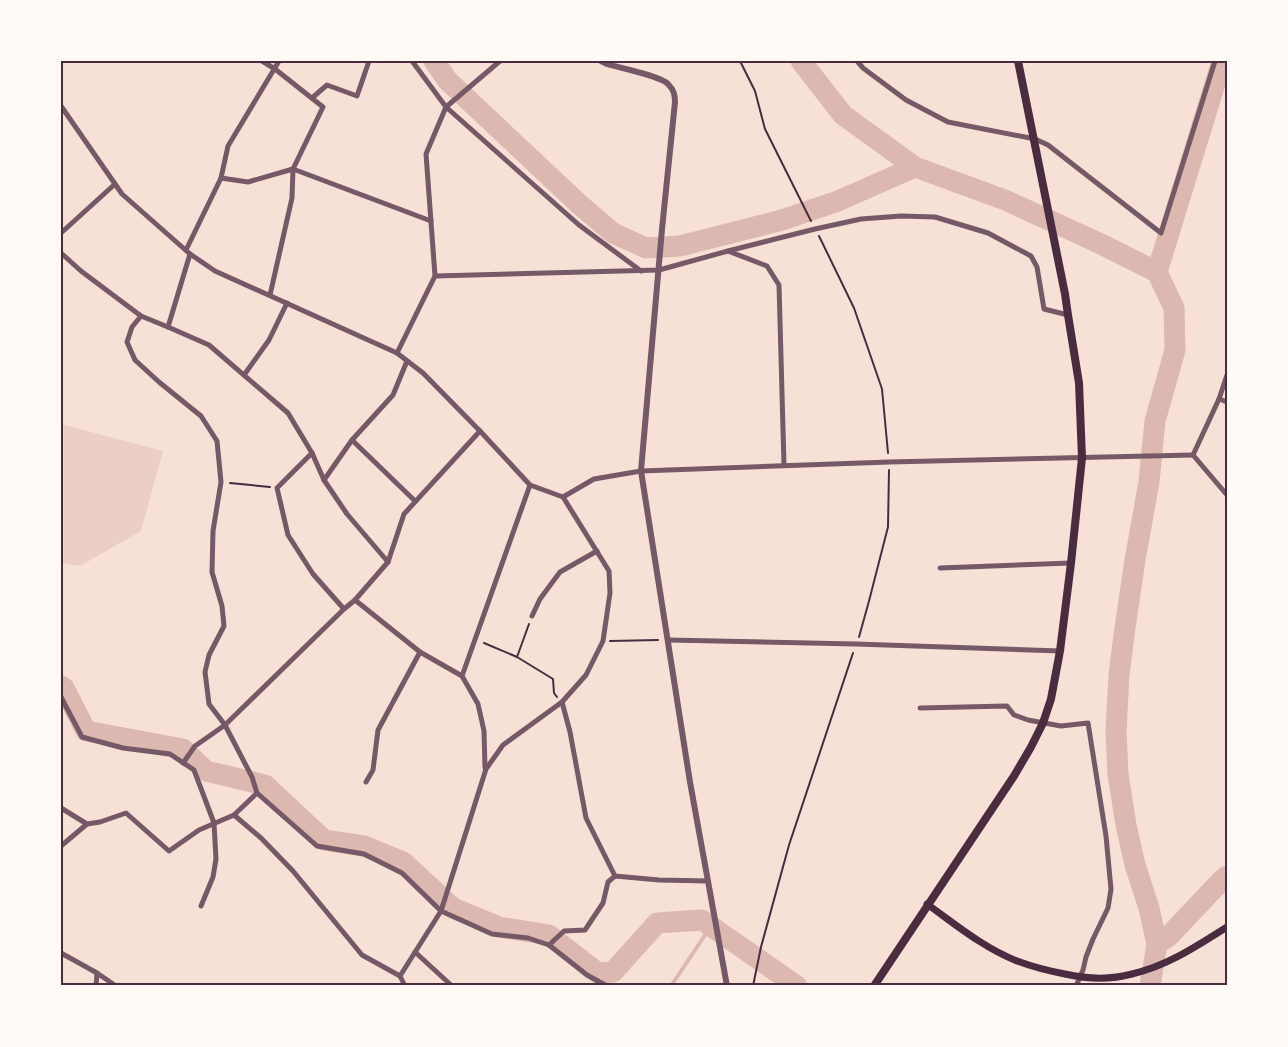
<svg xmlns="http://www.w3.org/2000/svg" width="1288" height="1047" viewBox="0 0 1288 1047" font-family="Manrope,sans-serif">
<rect width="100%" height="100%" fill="#f7e1d7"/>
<path fill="#ebcfc5" d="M61,424L163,451L141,531L80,566L61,563Z"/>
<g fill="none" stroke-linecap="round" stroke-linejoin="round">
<path stroke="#dcb8b0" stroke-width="4" d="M671,986L711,926"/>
<g stroke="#dcb8b0" stroke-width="21">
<path d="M434,61L448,81L579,204L613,233L646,248L680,246L782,220L838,201L915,167"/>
<path d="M801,61L843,115L915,167L1005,200L1101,244L1157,272L1174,308L1175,350L1155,421L1149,482L1135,560L1124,635L1119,675L1116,732L1118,774L1126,825L1135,865L1149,908L1157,944L1150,986"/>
<path d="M1157,272L1222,61"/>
<path d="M61,686L64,688L86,731L183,749L206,771L265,785L324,840L364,846L403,862L453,908L499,927L549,935L598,973L613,972L657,923L702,920L797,986"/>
<path d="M1157,944L1169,936L1219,883L1227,876"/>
</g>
<g stroke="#4a2c40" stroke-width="2">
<path d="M740,61L755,91L765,129L811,221"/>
<path d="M819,236L854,308L882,389L888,453"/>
<path d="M230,483L270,487"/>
<path d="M859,637L869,601L888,527L889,470"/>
<path d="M610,641L658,640"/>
<path d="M484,643L517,657L553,679L554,693L557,697"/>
<path d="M517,657L529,624"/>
<path d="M753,986L761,947L789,845L853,653"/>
</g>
<g stroke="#755966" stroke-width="5">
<path d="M262,61L275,69L323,107L293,169L292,198L270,295"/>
<path d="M412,61L446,107L579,225L641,271"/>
<path d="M857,61L863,68L906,100L948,122L1035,139L1048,145L1161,233L1215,61"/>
<path d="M312,98L327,85L357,96L369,61"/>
<path d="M61,106L122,194L190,254L215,271L397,353L423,373L480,431L530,485L563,497L609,571L610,593L603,641L586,675L562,702L503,745L486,769L441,911L400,976"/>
<path d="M221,178L248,182L293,169L431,221"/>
<path d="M61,233L115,184"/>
<path d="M186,250L221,178L228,146L279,61"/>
<path d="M728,251L767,266L779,285L784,465"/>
<path d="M61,253L81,271L141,316L168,327L209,345L288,413L312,453L324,480L347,514L388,562"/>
<path d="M435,276L659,270L728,251L815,229L861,219L901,216L935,217L988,233L1031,256L1037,267L1044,309L1068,315"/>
<path d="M141,316L132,327L127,342L135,360L159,382L201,416L217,441L221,482L213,531L212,572L222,606L224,626L209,655L205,672L209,704L225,725L252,777L257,793L317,846L364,854L402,873L441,911L492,934L528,938L549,945L587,975L607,986"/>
<path d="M168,327L190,254"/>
<path d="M397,353L435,276L426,154L446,107L500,61"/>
<path d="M244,375L269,340L287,303"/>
<path d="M1219,399L1227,402"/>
<path d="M352,440L415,501"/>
<path d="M312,453L277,488L288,535L313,574L344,609"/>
<path d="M1193,455L1219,399L1227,375"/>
<path d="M1193,455L1227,495"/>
<path d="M324,480L352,440L393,395L407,361"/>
<path d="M563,497L594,479L641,471L889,462L1193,455"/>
<path d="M940,568L1071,563"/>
<path d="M355,600L420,652L462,676L478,704L484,731L485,768"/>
<path d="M532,616L540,599L560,572L597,551"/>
<path d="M668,640L856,644L1060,651"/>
<path d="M462,676L530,485"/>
<path d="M61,697L82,737L123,748L170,754L194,770L214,823L216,859L213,877L201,906"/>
<path d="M562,702L570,732L586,818L615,876L659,880L708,881"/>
<path d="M920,708L1007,706L1014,715L1028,720L1061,726L1088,723L1106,836L1111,889L1108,908L1093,939L1086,957L1083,970L1076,986"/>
<path d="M183,763L195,746L225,725L344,609L355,600L388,562L404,514L480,431"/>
<path d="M366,782L373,770L378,730L420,652"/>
<path d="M61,808L87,824"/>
<path d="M234,815L261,838L293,871L362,955L400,976L405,986"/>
<path d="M61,846L87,824L100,822L126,813L169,851L199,830L234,815L257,793"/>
<path d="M549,945L564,931L585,930L603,903L608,882L615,876"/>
<path d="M415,952L452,986"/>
<path d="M61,953L97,973L96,986"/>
<path d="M97,973L116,986"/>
</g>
<path stroke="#755966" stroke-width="6" d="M601,61L607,64C620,68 661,76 668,84C674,90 675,95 675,102L662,229L641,471L690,782L727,986"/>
<path stroke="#4a2c40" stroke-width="7" d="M927,904C956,925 984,948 1017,961C1033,967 1049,971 1065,974C1087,979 1110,980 1132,974C1167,966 1197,946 1227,927"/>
<path stroke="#4a2c40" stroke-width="8" d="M874,986L1014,776L1031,747L1043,723L1051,699L1060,651L1071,563L1082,458L1079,383L1068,315L1065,294L1018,61"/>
</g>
<rect width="1288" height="1047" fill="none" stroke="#fffaf5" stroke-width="125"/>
<rect x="62" y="62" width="1164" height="922" fill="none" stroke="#4a2c40" stroke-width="2"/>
</svg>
